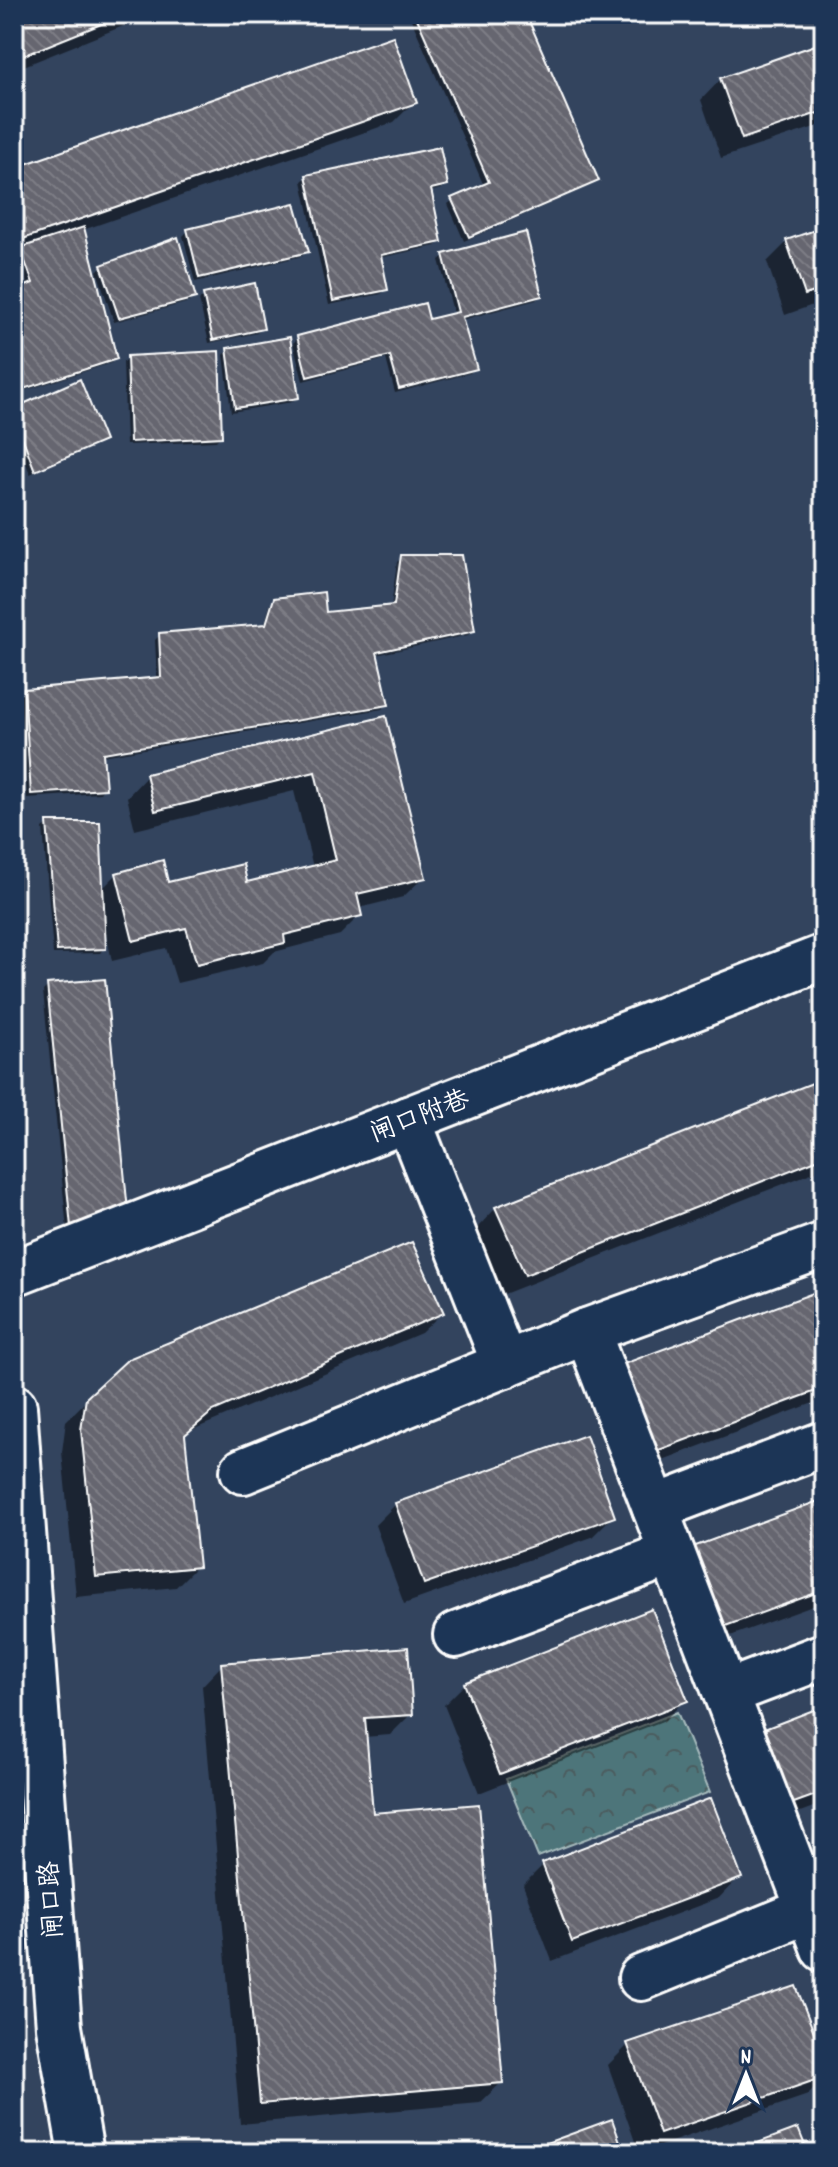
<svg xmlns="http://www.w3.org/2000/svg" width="838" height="2167" viewBox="0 0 838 2167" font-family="Dekko,'LXGW WenKai TC',sans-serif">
<defs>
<pattern id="park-crowns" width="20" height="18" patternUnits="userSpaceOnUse" patternTransform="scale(2)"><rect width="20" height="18" fill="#4d757a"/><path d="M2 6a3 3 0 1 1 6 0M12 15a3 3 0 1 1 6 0" fill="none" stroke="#4c5c5e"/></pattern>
<pattern id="building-back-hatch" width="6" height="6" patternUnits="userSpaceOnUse" patternTransform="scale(2)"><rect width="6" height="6" fill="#666670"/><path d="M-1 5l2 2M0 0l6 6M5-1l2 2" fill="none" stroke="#7d7d85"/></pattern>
</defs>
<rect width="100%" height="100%" fill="#33445e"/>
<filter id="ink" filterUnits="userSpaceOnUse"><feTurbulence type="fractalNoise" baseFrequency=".0125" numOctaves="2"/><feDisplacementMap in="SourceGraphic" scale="16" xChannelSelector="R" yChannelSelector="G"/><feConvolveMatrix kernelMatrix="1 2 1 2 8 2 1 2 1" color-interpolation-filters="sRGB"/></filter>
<g filter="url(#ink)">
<path fill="url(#park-crowns)" stroke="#a6babc" stroke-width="2" d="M677,1712L710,1792L538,1857L506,1779Z"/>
<g fill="#0007">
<path d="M14,14H153L14,70Z"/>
<path d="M417,14H524L597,180L592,185L464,241L448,204L453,200L484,186L411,19Z"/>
<path d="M824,44V124L721,158L701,100L721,79Z"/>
<path d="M414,102L394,122L83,230L115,358L111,363L14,394V293L28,287L16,253L14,254V170Z"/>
<path d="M307,177L446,184L441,189L429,192L440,242L435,246L379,258L386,289L381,294L329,305L302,181Z"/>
<path d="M824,230V301L785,315L767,262L787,242Z"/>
<path d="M188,231L307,252L302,256L195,282L183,236Z"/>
<path d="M444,256L540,296L536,300L461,320L474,369L470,373L395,393L386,359L303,381L293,343L298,338L427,322L454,315L439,260Z"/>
<path d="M102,266L193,297L189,302L114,322L97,271Z"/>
<path d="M204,296L262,328L257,333L209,343L199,300Z"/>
<path d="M228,350L297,397L292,402L231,412L224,355Z"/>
<path d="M128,358L220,437L216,441L126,445L123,362Z"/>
<path d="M824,365V388L819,370Z"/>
<path d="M14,410L103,440L98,445L30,474L14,430Z"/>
<path d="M402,557L473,630L468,635L376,655L386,704L382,709L102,756L104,788L100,793L27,798L20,696L25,691L157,679L155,640L160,635L264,626L270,605L275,600L324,614L391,608L397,562Z"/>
<path d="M385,718L424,877L403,897L359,908L360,915L340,935L274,952L263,963L177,983L166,948L112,961L106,933L104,934V948L100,953L53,954L43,828L48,824L101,890L117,874L167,884H245L313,867L294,791L135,830L127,797L147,776Z"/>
<path d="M48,986L127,1220L67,1230L43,991Z"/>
<path d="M824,1096V1168L504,1294L476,1229L496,1208Z"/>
<path d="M824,1291V1399L631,1472Z"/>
<path d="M442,1313L421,1333L190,1431L183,1437L197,1566L176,1587L76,1597L62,1452L66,1421L88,1399Z"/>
<path d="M824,1501V1602L700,1647Z"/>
<path d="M396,1504L613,1516L592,1537L404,1604L375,1525Z"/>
<path d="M222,1665L411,1714L390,1735L364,1737L372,1815L501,2083L480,2103L240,2124L202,1686Z"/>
<path d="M465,1684L685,1700L665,1720L479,1793L444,1705Z"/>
<path d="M824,1708V1803L763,1826Z"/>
<path d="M543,1865L739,1877L719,1898L552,1961L523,1885Z"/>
<path d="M628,2045L824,2063V2079L808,2095L639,2153L608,2065Z"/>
</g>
<g fill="url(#building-back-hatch)" stroke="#fff" stroke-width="2">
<path d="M14,14H126L22,56L14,37Z"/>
<path d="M415,14H526L599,181L469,237L451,198L489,182Z"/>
<path d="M393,36L417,103L14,242V168Z"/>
<path d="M824,42V111L742,139L720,78Z"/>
<path d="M440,147L448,185L431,189L442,242L381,255L388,290L333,301L306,175Z"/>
<path d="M295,203L309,252L199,278L187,229Z"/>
<path d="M84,227L117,359L14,392V291L33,283L20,248Z"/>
<path d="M824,227V289L805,295L786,240Z"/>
<path d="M526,232L542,296L462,317L477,369L399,389L390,356L307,377L297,336L425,303L429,319L458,312L443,254Z"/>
<path d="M178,237L196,298L119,318L101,265Z"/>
<path d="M255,283L264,329L213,340L203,294Z"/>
<path d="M290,337L299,398L235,408L227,348Z"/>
<path d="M219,351L222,437L130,442L127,356Z"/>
<path d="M80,379L105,441L35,471L14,415V408Z"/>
<path d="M401,555H462L475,631L377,652L389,705L103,753L106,789L31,794L24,689L161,677L159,633L266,624L274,598L324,592L326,612L394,605Z"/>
<path d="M386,716L426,878L357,894L362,916L284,935L285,943L197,964L186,928L133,941L116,873L163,860L168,882L243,864L247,882L336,860L315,772L155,811L146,774Z"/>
<path d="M47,822H100L106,949L57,951Z"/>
<path d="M105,979L129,1221L71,1227L47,984Z"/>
<path d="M820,1080L824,1091V1157L525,1275L495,1207Z"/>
<path d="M412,1242L444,1313L213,1411L185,1435L199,1567L96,1577L81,1430L86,1398L128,1359Z"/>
<path d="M824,1289V1388L651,1453L618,1366Z"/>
<path d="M586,1435L615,1517L424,1584L395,1503Z"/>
<path d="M824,1499V1590L720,1628L690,1548Z"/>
<path d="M652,1609L688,1701L500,1774L464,1683Z"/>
<path d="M408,1647L413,1715L365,1718L373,1813L479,1804L503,2083L260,2104L221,1663Z"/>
<path d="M824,1706V1792L783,1807L754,1733Z"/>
<path d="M711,1798L742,1878L572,1942L542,1863Z"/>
<path d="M796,1986L824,2058V2077L660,2134L627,2043Z"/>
<path d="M612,2119L624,2153H519Z"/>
<path d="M798,2128L808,2153H731Z"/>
</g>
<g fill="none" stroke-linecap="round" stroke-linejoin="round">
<defs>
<g id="minor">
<path d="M408,1119L505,1365"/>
<path d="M14,1273L824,957"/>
<path d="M587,1331L824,1245"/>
<path d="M14,1407L59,2027L81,2153"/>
<path d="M243,1471L587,1331L824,1949"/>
<path d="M655,1508L824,1444"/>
<path d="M456,1635L672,1553"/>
<path d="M726,1693L824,1656"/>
<path d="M641,1978L809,1910"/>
</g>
</defs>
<use href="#minor" stroke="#fff" stroke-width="50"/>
<use href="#minor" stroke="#1d3557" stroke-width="44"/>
</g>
</g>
<g text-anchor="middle" stroke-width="6" stroke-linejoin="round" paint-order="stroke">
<g font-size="26" fill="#fff" stroke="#1d3557">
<text transform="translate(419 1115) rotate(-21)" y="9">闸口附巷</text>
<text transform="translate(50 1900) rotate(-94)" y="9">闸口路</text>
</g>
</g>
<rect width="838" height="2167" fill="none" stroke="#1d3557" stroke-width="48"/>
<rect x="24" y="24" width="790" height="2119" fill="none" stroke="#fff" stroke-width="3" filter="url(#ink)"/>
<g transform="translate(746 2075)" stroke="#1d3557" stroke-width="6" paint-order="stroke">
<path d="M0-6L14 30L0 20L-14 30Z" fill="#ffffff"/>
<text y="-12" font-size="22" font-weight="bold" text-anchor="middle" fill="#ffffff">N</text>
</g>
</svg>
